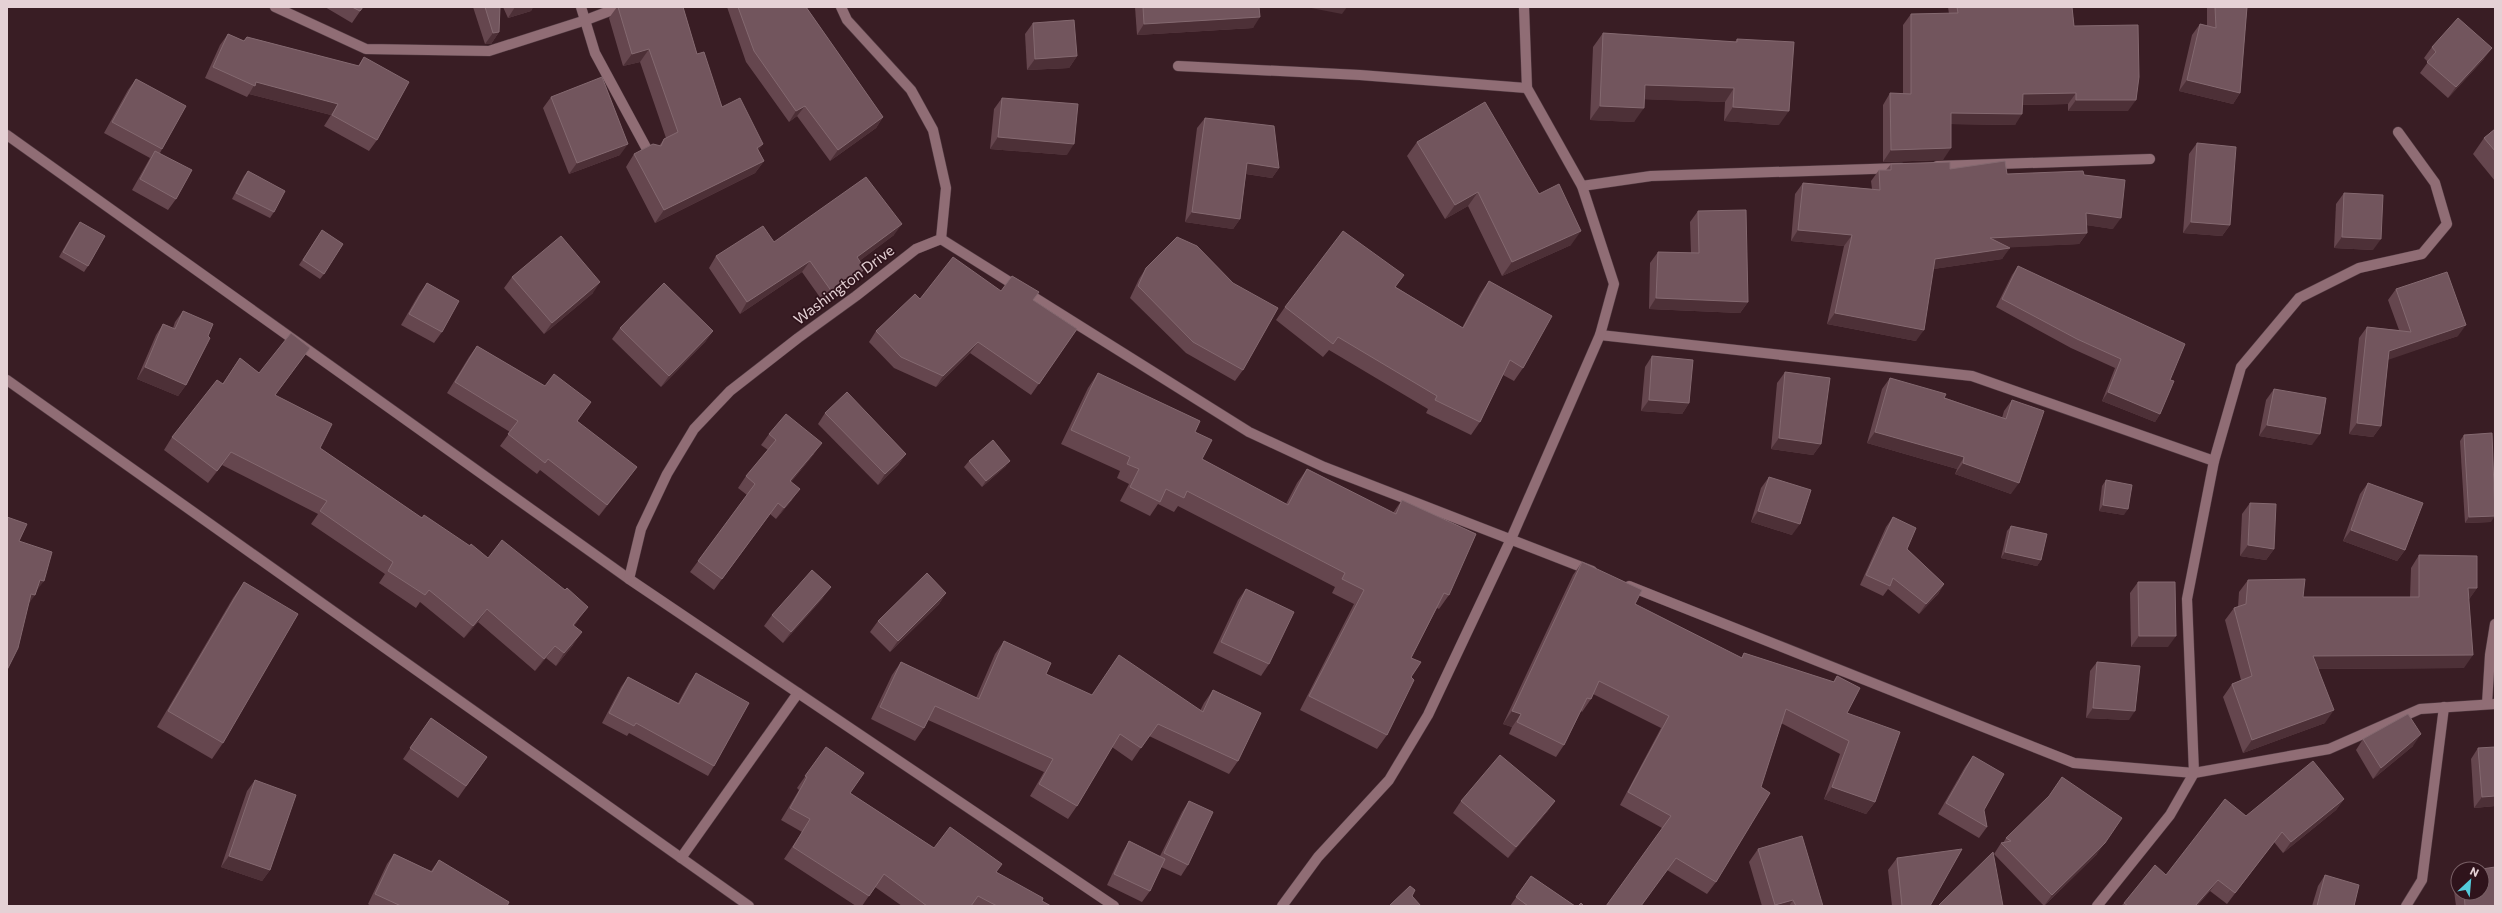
<svg xmlns="http://www.w3.org/2000/svg" width="2502" height="913" viewBox="0 0 2502 913" font-family="Commissioner,sans-serif">
<rect width="100%" height="100%" fill="#391d24"/>
<g fill="none" stroke-linecap="round" stroke-linejoin="round">
<defs>
<g id="street">
<path d="M275,7L366,49L489,51L586,20L620,7"/>
<path d="M581,7L595,53L649,153"/>
<path d="M1178,66L1360,75L1527,88"/>
<path d="M7,135L629,579L1114,906"/>
<path d="M1937,166L2150,159"/>
<path d="M1582,186L1651,176L1901,168"/>
<path d="M941,239L1249,432L1324,467L1592,571"/>
<path d="M1600,335L1972,376L2214,461"/>
<path d="M7,380L749,906"/>
<path d="M629,579L641,529L667,474L694,429L730,391L798,338L856,296L916,249L941,239L946,188L933,130L911,90L847,20L841,7"/>
<path d="M1629,586L2074,763L2194,773L2329,749L2420,709L2495,704"/>
<path d="M2487,704L2490,655L2495,624"/>
<path d="M681,858L798,693"/>
<path d="M1282,906L1318,857L1389,780L1428,715L1511,539L1600,335L1614,284L1582,186L1527,88L1524,7"/>
<path d="M2097,906L2170,815L2194,773L2187,599L2214,461L2241,367L2299,298L2359,268L2422,254L2447,224L2435,183L2398,132"/>
<path d="M2406,906L2422,880L2444,707"/>
</g>
</defs>
<use href="#street" stroke="#523b42" stroke-width="11"/>
<use href="#street" stroke="#906d75" stroke-width="10"/>
</g>
<g fill="#65464e">
<path d="M325,7H363L352,23Z"/>
<path d="M473,7H500L499,32L491,44H485Z"/>
<path d="M503,7H533L531,11L508,18Z"/>
<path d="M617,7H683L697,54L722,107L759,151L764,161L755,173L655,223L626,167L634,154L659,146L664,139L666,138L640,62L623,66L609,18Z"/>
<path d="M727,7H806L883,117L876,128L830,161L797,116L789,122L746,62Z"/>
<path d="M1135,7H1259L1253,28L1137,35Z"/>
<path d="M1948,7H2072L2074,26L2128,111H2068V104L2023,105L2015,125L1951,124L1943,160L1883,162V105L1890,93L1903,94V25L1911,14H1949Z"/>
<path d="M2207,7H2247L2240,93L2233,104L2179,91L2192,35L2200,24L2207,26Z"/>
<path d="M1033,23L1077,56L1069,68L1027,70L1025,34Z"/>
<path d="M1603,33L1735,42L1737,39L1779,125L1724,121L1725,102L1644,99L1634,122L1590,120L1593,47Z"/>
<path d="M228,34L244,41L247,37L358,66L364,57L377,140L369,151L324,126L331,115L249,94L247,97L205,78L220,45Z"/>
<path d="M2432,47L2484,59L2448,98L2420,73L2428,62L2424,58Z"/>
<path d="M136,79L162,149L160,153L176,199L168,210L132,190L150,158L104,133L128,90Z"/>
<path d="M551,97L620,155L569,174L543,108Z"/>
<path d="M1002,98L1067,155L990,149L994,109Z"/>
<path d="M1205,118L1279,168L1272,178L1246,174L1240,219L1233,229L1185,222L1197,128Z"/>
<path d="M2495,129V181L2473,154L2484,138Z"/>
<path d="M1417,142L1539,194L1571,245L1502,276L1468,206L1445,219L1407,156Z"/>
<path d="M2197,143L2230,225L2222,236L2183,233L2189,154Z"/>
<path d="M1891,164L2007,174L2084,175L2113,229L2087,225V233L2079,244L2009,247L2002,259L1933,269L1916,341L1827,324L1844,246L1791,241L1795,194L1803,183L1872,189L1871,181L1879,170H1886Z"/>
<path d="M248,171L274,212L270,218L232,199L244,176Z"/>
<path d="M2344,193L2373,250L2334,248L2336,204Z"/>
<path d="M1698,211L1748,302L1740,313L1649,309L1650,263L1658,252L1691,253L1690,222Z"/>
<path d="M80,222L88,266L84,272L59,257L76,227Z"/>
<path d="M894,235L859,261L857,280L824,303L802,272L740,314L709,268L716,256L774,242Z"/>
<path d="M318,236L324,274L320,279L299,265Z"/>
<path d="M2018,266L2170,380L2160,414L2155,422L2102,401L2115,368L2071,348L1996,307L2012,275Z"/>
<path d="M1146,268L1233,283L1243,370L1235,381L1186,353L1130,298L1139,279Z"/>
<path d="M512,277L593,293L544,334L504,288Z"/>
<path d="M1489,281L1523,368L1514,381L1503,375L1480,422L1471,435L1426,413L1428,409L1329,350L1323,357L1276,320L1285,307L1396,287L1462,328L1480,294Z"/>
<path d="M427,283L442,332L434,343L401,325L419,294Z"/>
<path d="M2396,289L2458,336L2388,359L2381,426L2373,437L2349,434L2359,338L2367,327L2399,330L2388,300Z"/>
<path d="M1001,291L1033,300L1077,329L1031,395L970,353L936,387L894,368L869,342L876,331L920,299Z"/>
<path d="M183,311L208,336L186,385L178,396L137,379L156,335L163,324L173,328L175,322Z"/>
<path d="M620,328L713,331L705,342L661,387L612,339Z"/>
<path d="M477,346L545,386L591,402L577,421L629,478L599,516L540,470L537,474L500,446L510,432L447,393L469,357Z"/>
<path d="M310,348L275,395L320,448L422,518L488,558L579,619L574,626L573,645L556,666L546,658L535,671L478,622L464,638L420,602L416,608L379,583L385,574L311,524L318,514L222,465L208,483L164,450L172,437L223,383L240,358L259,373Z"/>
<path d="M1652,356L1689,403L1682,414L1641,411L1645,367Z"/>
<path d="M1785,372L1821,444L1813,455L1771,449L1777,383Z"/>
<path d="M1098,373L1195,432L1202,459L1286,504L1297,483L1307,469L1393,513L1402,500L1449,595L1439,609L1437,608L1411,658V677L1387,735L1377,749L1300,710L1354,604L1332,593L1335,587L1178,506L1174,512L1158,504L1150,516L1120,501L1129,484L1117,478L1120,471L1061,444L1088,388Z"/>
<path d="M1890,378L2002,418L2004,411L2012,400L2011,494L1955,474L1957,469L1867,443L1882,389Z"/>
<path d="M2274,389L2312,445L2259,436L2266,400Z"/>
<path d="M825,413L906,454L898,465L878,485L818,424Z"/>
<path d="M769,434L814,454L791,482L792,500L776,519L770,514L714,590L690,572L747,495L738,488L746,476L768,450L761,445Z"/>
<path d="M2464,435L2491,522L2465,523L2460,441Z"/>
<path d="M969,461L1006,466L982,487L964,467Z"/>
<path d="M1769,477L1792,535L1751,522L1761,488Z"/>
<path d="M2106,480L2124,515L2099,511L2102,486Z"/>
<path d="M2368,483L2405,550L2397,561L2343,541L2360,494Z"/>
<path d="M2250,503L2274,549L2266,560L2240,556L2242,514Z"/>
<path d="M1893,517L1907,549L1944,584L1938,594L1919,614L1888,589L1883,596L1860,585L1886,527Z"/>
<path d="M2011,526L2041,560L2037,566L2001,558L2007,531Z"/>
<path d="M2419,555L2477,588L2469,599L2464,668L2318,669L2325,723L2243,753L2223,697L2232,684L2241,680L2225,620L2234,608L2238,607L2239,592L2248,580L2303,597H2410L2411,568Z"/>
<path d="M1582,562L1635,604L1741,658L1744,653L1833,682L1837,676L1847,713L1875,802L1866,814L1824,799L1840,754L1781,723L1716,882L1707,894L1667,870L1662,828L1620,805L1661,728L1593,694L1591,699L1582,712L1581,711L1564,745L1556,757L1509,734L1512,727L1503,724L1573,575Z"/>
<path d="M244,582L223,743L212,759L157,727L233,598Z"/>
<path d="M2138,582L2168,647H2131L2130,593Z"/>
<path d="M1246,589L1269,664L1261,676L1213,653L1238,600Z"/>
<path d="M946,593L939,604L890,652L870,632L878,621Z"/>
<path d="M823,598L783,643L764,626L772,615Z"/>
<path d="M1004,641L1046,674L1091,695L1200,711L1204,703L1213,690L1238,761L1229,774L1149,736L1132,761L1112,747L1077,806L1068,819L1030,796L1044,772L928,720L924,728L915,741L871,719L892,675L901,662L976,698L995,654Z"/>
<path d="M2097,662L2129,720L2086,718L2090,671Z"/>
<path d="M696,673L714,766L708,776L629,733L627,736L602,723L621,687L628,677L678,703L689,683Z"/>
<path d="M431,718L487,757L458,798L403,759Z"/>
<path d="M2363,739L2413,746L2373,779L2356,750Z"/>
<path d="M826,747L850,793L934,848L996,872L1042,901L1051,906H902L875,887L862,906H856L784,859L802,832L781,820L799,790L797,788Z"/>
<path d="M2478,748L2495,806L2474,808L2471,759Z"/>
<path d="M1973,756L1987,827L1979,838L1938,814L1965,767Z"/>
<path d="M255,780L270,870L262,881L221,867L247,791Z"/>
<path d="M2344,799L2336,810L2283,853L2274,842L2227,904L2210,891L2197,906H2121L2124,903L2166,875Z"/>
<path d="M1189,801L1188,865L1181,876L1161,867L1150,891L1142,902L1107,885L1122,853L1129,841L1160,856L1182,812Z"/>
<path d="M1461,801H1555L1547,812L1508,858L1453,813Z"/>
<path d="M2006,838L2097,854L2044,906L1994,854L2001,843H2003Z"/>
<path d="M1758,849L1823,906H1762L1749,862Z"/>
<path d="M394,854L431,871L439,860L507,906H371L368,904L387,864Z"/>
<path d="M1897,858L1930,906H1892L1888,870Z"/>
<path d="M2325,875L2354,906H2312L2318,886Z"/>
<path d="M2458,875V893H2482L2495,906H2456L2453,883Z"/>
<path d="M1531,876L1575,906H1510Z"/>
</g>
<g fill="#4d3037">
<path d="M515,7H533L531,11L508,18Z"/>
<path d="M1306,7H1347L1342,14Z"/>
<path d="M1260,17L1253,28L1137,35L1144,24Z"/>
<path d="M499,32L491,44H485L493,33Z"/>
<path d="M2492,48L2484,59L2448,98L2456,87Z"/>
<path d="M649,49L640,62L623,66L632,54Z"/>
<path d="M1077,56L1069,68L1027,70L1035,59Z"/>
<path d="M2187,80L2240,93L2233,104L2179,91Z"/>
<path d="M256,82L338,104L331,115L249,94Z"/>
<path d="M1645,85L1734,88L1725,102L1635,99Z"/>
<path d="M2076,93L2068,104L2015,105L2023,94Z"/>
<path d="M2076,100H2136L2128,111H2068Z"/>
<path d="M805,106L797,116L789,122L796,111Z"/>
<path d="M1600,106L1644,108L1634,122L1590,120Z"/>
<path d="M1733,107L1789,111L1779,125L1724,121Z"/>
<path d="M1951,113L2022,114L2015,125L1943,124Z"/>
<path d="M883,117L876,128L830,161L838,150Z"/>
<path d="M998,137L1074,144L1067,155L990,149Z"/>
<path d="M628,144L620,155L569,174L577,163Z"/>
<path d="M763,144L754,157L757,148Z"/>
<path d="M1951,148L1943,160L1883,162L1891,150Z"/>
<path d="M764,161L755,173L655,223L664,210Z"/>
<path d="M1247,163L1279,168L1272,178L1240,173Z"/>
<path d="M1478,192L1468,206L1445,219L1455,205Z"/>
<path d="M1192,212L1240,219L1233,229L1185,222Z"/>
<path d="M2086,213L2121,218L2113,229L2078,224Z"/>
<path d="M2191,222L2230,225L2222,236L2183,233Z"/>
<path d="M902,224L894,235L849,269L857,257Z"/>
<path d="M1798,230L1852,235L1844,246L1791,241Z"/>
<path d="M1581,231L1571,245L1502,276L1512,262Z"/>
<path d="M2087,233L2079,244L1982,249L1990,238Z"/>
<path d="M2342,237L2381,239L2373,250L2334,248Z"/>
<path d="M2010,248L2002,259L1927,270L1935,259Z"/>
<path d="M810,261L802,272L740,314L747,302Z"/>
<path d="M865,269L857,280L824,303L832,292Z"/>
<path d="M600,282L593,293L544,334L552,323Z"/>
<path d="M1656,298L1748,302L1740,313L1649,309Z"/>
<path d="M1835,313L1924,330L1916,341L1827,324Z"/>
<path d="M2466,325L2458,336L2382,362L2389,351Z"/>
<path d="M713,331L705,342L661,387L669,376Z"/>
<path d="M978,342L970,353L936,387L943,376Z"/>
<path d="M310,348L301,360L266,408L275,395Z"/>
<path d="M145,367L186,385L178,396L137,379Z"/>
<path d="M2108,392L2160,414L2155,422L2102,401Z"/>
<path d="M1649,400L1689,403L1682,414L1641,411Z"/>
<path d="M2357,423L2381,426L2373,437L2349,434Z"/>
<path d="M2267,425L2320,434L2312,445L2259,436Z"/>
<path d="M1875,432L1964,457L1957,469L1867,443Z"/>
<path d="M1779,438L1821,444L1813,455L1771,449Z"/>
<path d="M822,443L814,454L783,492L790,481Z"/>
<path d="M231,452L222,465L208,483L217,471Z"/>
<path d="M906,454L898,465L878,485L885,474Z"/>
<path d="M1010,461L1006,466L982,487L986,481Z"/>
<path d="M1963,463L2019,483L2011,494L1955,474Z"/>
<path d="M637,467L629,478L599,516L607,505Z"/>
<path d="M800,489L792,500L776,519L784,508Z"/>
<path d="M2103,505L2128,509L2124,515L2099,511Z"/>
<path d="M1758,511L1800,524L1792,535L1751,522Z"/>
<path d="M2495,516L2491,522L2465,523L2469,517Z"/>
<path d="M2351,530L2405,550L2397,561L2343,541Z"/>
<path d="M2248,545L2274,549L2266,560L2240,556Z"/>
<path d="M2005,552L2041,560L2037,566L2001,558Z"/>
<path d="M40,580L44,581L37,590L33,589Z"/>
<path d="M1944,584L1938,594L1919,614L1926,604Z"/>
<path d="M831,587L823,598L783,643L791,632Z"/>
<path d="M2468,588H2477L2468,601Z"/>
<path d="M946,593L939,604L890,652L898,641Z"/>
<path d="M31,594L35,595L28,605Z"/>
<path d="M588,607L579,619L564,637L573,625Z"/>
<path d="M487,609L478,622L464,638L473,626Z"/>
<path d="M582,632L573,645L556,666L564,653Z"/>
<path d="M2139,636H2176L2168,647H2131Z"/>
<path d="M555,646L546,658L535,671L544,659Z"/>
<path d="M2473,655L2464,668L2304,669L2313,656Z"/>
<path d="M2093,708L2135,711L2129,720L2086,718Z"/>
<path d="M2334,710L2325,723L2243,753L2252,740Z"/>
<path d="M1512,711L1521,714L1512,727L1503,724Z"/>
<path d="M2421,734L2413,746L2373,779L2381,768Z"/>
<path d="M1832,787L1875,802L1866,814L1824,799Z"/>
<path d="M2495,796V806L2474,808L2482,797Z"/>
<path d="M2344,799L2336,810L2283,853L2291,842Z"/>
<path d="M1555,801L1547,812L1508,858L1516,847Z"/>
<path d="M2105,843L2097,854L2044,906L2052,895Z"/>
<path d="M229,856L270,870L262,881L221,867Z"/>
<path d="M2218,880L2210,891L2197,906H2195Z"/>
<path d="M1793,900L1789,906H1774L1775,905Z"/>
</g>
<g fill="#72555d" stroke="#846970">
<path d="M352,7H363L360,11Z"/>
<path d="M485,7H500L499,32L493,33Z"/>
<path d="M618,7H683L697,54L704,52L722,107L740,98L763,144L757,148L764,161L664,210L634,154L653,144L661,146L664,139L678,132L649,49L632,54Z"/>
<path d="M738,7H806L883,117L838,150L805,106L796,111L754,51Z"/>
<path d="M1143,7H1259L1260,17L1144,24Z"/>
<path d="M1957,7H2072L2074,26L2138,25L2139,77L2136,100H2076V93L2023,94L2022,114L1951,113V148L1891,150L1890,93L1911,94V14L1958,13Z"/>
<path d="M2215,7H2247L2240,93L2187,80L2200,24L2216,28Z"/>
<path d="M2458,18L2492,48L2456,87L2427,62L2436,52L2432,47Z"/>
<path d="M1074,20L1077,56L1035,59L1033,23Z"/>
<path d="M1603,33L1737,42V39L1794,42L1789,111L1733,107L1734,88L1645,85L1644,108L1600,106Z"/>
<path d="M228,34L244,41L247,37L359,66L364,57L409,82L377,140L332,115L338,104L256,82L255,86L213,67Z"/>
<path d="M602,77L628,144L577,163L551,97Z"/>
<path d="M136,79L186,106L162,149L112,122Z"/>
<path d="M1002,98L1078,104L1074,144L998,137Z"/>
<path d="M1485,102L1539,194L1559,184L1581,231L1512,262L1478,192L1455,205L1417,142Z"/>
<path d="M1205,118L1274,126L1279,168L1247,163L1240,219L1192,212Z"/>
<path d="M2495,129V151L2484,138Z"/>
<path d="M2197,143L2236,147L2230,225L2191,222Z"/>
<path d="M155,151L192,170L176,199L140,179Z"/>
<path d="M2005,161L2007,174L2083,171L2084,175L2125,180L2121,218L2086,213L2087,233L1990,238L2010,248L1935,259L1924,330L1835,313L1852,235L1798,230L1803,183L1880,190L1879,170H1891V164L1950,162V169Z"/>
<path d="M248,171L285,191L274,212L236,193Z"/>
<path d="M866,177L902,224L857,257L865,269L832,292L810,261L747,302L716,256L763,226L774,242Z"/>
<path d="M2344,193L2383,195L2381,239L2342,237Z"/>
<path d="M1746,210L1748,302L1656,298L1658,252L1699,253L1698,211Z"/>
<path d="M80,222L105,236L88,266L63,252Z"/>
<path d="M322,230L343,244L324,274L303,260Z"/>
<path d="M1343,231L1404,275L1395,287L1463,328L1489,281L1552,316L1523,368L1510,360L1480,422L1435,400L1437,396L1338,337L1333,344L1285,307Z"/>
<path d="M561,236L600,282L552,323L512,277Z"/>
<path d="M1177,237L1197,246L1233,283L1278,308L1243,370L1193,342L1138,286L1146,268Z"/>
<path d="M953,257L1001,291L1012,276L1039,292L1033,300L1077,329L1039,384L978,342L943,376L901,357L876,331L915,294L920,299Z"/>
<path d="M2018,266L2185,344L2170,380L2174,381L2160,414L2108,392L2121,359L2077,339L2002,299Z"/>
<path d="M2447,272L2466,325L2389,351L2381,426L2357,423L2367,327L2411,332L2396,289Z"/>
<path d="M427,283L459,301L442,332L409,314Z"/>
<path d="M664,283L713,331L669,376L620,328Z"/>
<path d="M183,311L213,324L208,336L210,338L186,385L145,367L163,324L175,329Z"/>
<path d="M291,333L310,348L275,395L332,424L320,448L422,518L424,515L470,546L471,544L488,558L502,540L565,590L567,588L588,607L573,625L582,632L564,653L555,646L544,659L487,609L473,626L429,590L425,595L388,571L393,562L320,511L327,501L231,452L217,471L172,437L217,380L223,384L240,358L259,373Z"/>
<path d="M477,346L545,386L554,374L591,402L577,421L637,467L607,505L548,459L545,463L508,434L518,421L455,382Z"/>
<path d="M1652,356L1693,360L1689,403L1649,400Z"/>
<path d="M1785,372L1830,378L1821,444L1779,438Z"/>
<path d="M1098,373L1200,421L1195,432L1212,440L1202,459L1288,505L1307,469L1396,514L1402,500L1476,534L1449,595L1444,593L1411,658L1421,662L1411,677L1414,680L1387,735L1309,696L1364,590L1342,579L1345,573L1187,491L1184,498L1166,489L1160,502L1130,487L1139,469L1127,464L1130,457L1071,430Z"/>
<path d="M1890,378L1946,394L1944,398L2006,419L2012,400L2044,411L2019,483L1963,463L1964,457L1875,432Z"/>
<path d="M2274,389L2326,398L2320,434L2267,425Z"/>
<path d="M847,392L906,454L885,474L825,413Z"/>
<path d="M786,414L822,443L790,481L800,489L784,508L778,503L722,579L698,561L755,484L746,476L776,440L769,434Z"/>
<path d="M2492,433L2495,516L2469,517L2464,435Z"/>
<path d="M993,440L1010,461L986,481L969,461Z"/>
<path d="M1769,477L1811,490L1800,524L1758,511Z"/>
<path d="M2106,480L2132,485L2128,509L2103,505Z"/>
<path d="M2368,483L2423,503L2405,550L2351,530Z"/>
<path d="M2250,503L2276,504L2274,549L2248,545Z"/>
<path d="M7,517L27,524L19,541L52,552L44,581L40,580L35,595L31,594L18,648L7,670Z"/>
<path d="M1893,517L1916,528L1907,549L1944,584L1926,604L1893,578L1890,586L1866,575Z"/>
<path d="M2011,526L2047,534L2041,560L2005,552Z"/>
<path d="M2419,555L2477,556V588H2468L2473,655L2313,656L2334,710L2252,740L2232,684L2252,676L2234,608L2246,604L2248,580L2305,579L2303,597H2419Z"/>
<path d="M1582,562L1642,590L1635,604L1742,658L1744,653L1834,682L1837,676L1860,688L1847,713L1900,732L1875,802L1832,787L1849,741L1786,709L1761,787L1770,793L1716,882L1676,858L1641,906H1606L1671,816L1628,792L1669,716L1599,681L1591,699L1587,698L1564,745L1517,722L1521,714L1512,711Z"/>
<path d="M812,570L831,587L791,632L772,615Z"/>
<path d="M927,573L946,593L898,641L878,621Z"/>
<path d="M244,582L298,614L223,743L168,711Z"/>
<path d="M2138,582H2175L2176,636H2139Z"/>
<path d="M1246,589L1294,612L1269,664L1221,642Z"/>
<path d="M1004,641L1051,663L1046,674L1092,695L1119,655L1203,712L1213,690L1261,713L1238,761L1158,724L1141,748L1120,734L1077,806L1039,784L1053,759L935,706L924,728L880,707L901,662L979,699Z"/>
<path d="M2097,662L2140,666L2135,711L2093,708Z"/>
<path d="M696,673L749,703L714,766L636,723L634,726L609,713L628,677L679,704Z"/>
<path d="M2408,714L2421,734L2381,768L2363,739Z"/>
<path d="M431,718L487,757L466,786L410,748Z"/>
<path d="M826,747L864,773L850,793L934,848L950,827L1002,864L996,872L1043,898L1042,901L1051,906H997L978,896L971,906H927L884,874L869,896L793,847L810,819L790,808L807,777L805,776Z"/>
<path d="M2495,747V796L2482,797L2478,748Z"/>
<path d="M1500,755L1555,801L1516,847L1461,801Z"/>
<path d="M1973,756L2004,774L1984,810L1987,827L1946,803Z"/>
<path d="M2313,761L2344,799L2291,842L2282,832L2235,893L2218,880L2195,906H2128L2124,903L2155,865L2166,875L2225,799L2246,816Z"/>
<path d="M2062,777L2122,818L2105,843L2052,895L2001,843L2011,841L2006,838L2049,796Z"/>
<path d="M255,780L296,795L270,870L229,856Z"/>
<path d="M1189,801L1213,812L1188,865L1164,853Z"/>
<path d="M1802,836L1823,906H1796L1793,900L1775,905L1758,849Z"/>
<path d="M1129,841L1165,859L1150,891L1114,874Z"/>
<path d="M1962,849L1930,906H1902L1897,858Z"/>
<path d="M1993,852L2003,906H1938Z"/>
<path d="M394,854L432,872L439,860L509,902L507,906H401L375,894Z"/>
<path d="M2495,867V906H2465L2464,893H2482V869Z"/>
<path d="M2325,875L2359,885L2354,906H2317Z"/>
<path d="M1531,876L1575,906H1528L1516,897Z"/>
<path d="M1410,886L1415,890L1412,896L1421,906H1389Z"/>
<path d="M1581,903L1584,906H1578Z"/>
</g>
<g text-anchor="middle" stroke-width="3.5" stroke-linejoin="round" paint-order="stroke">
<g font-size="15" fill="#e5d1d5" stroke="#2f131b">
<text transform="translate(844 285) rotate(-37)" y="5">Washington Drive</text>
</g>
</g>
<rect width="2502" height="913" fill="none" stroke="#e5d1d5" stroke-width="16"/>
<g transform="translate(2470 881) rotate(26)"><circle r="19" fill="#2f131b" stroke="#785f65"/>
<path d="M0-3L7 15L0 10L-7 15Z" fill="#53cbdb"/>
<text y="-6" font-size="11" font-weight="bold" text-anchor="middle" fill="#e5d1d5">N</text>
</g>
</svg>
